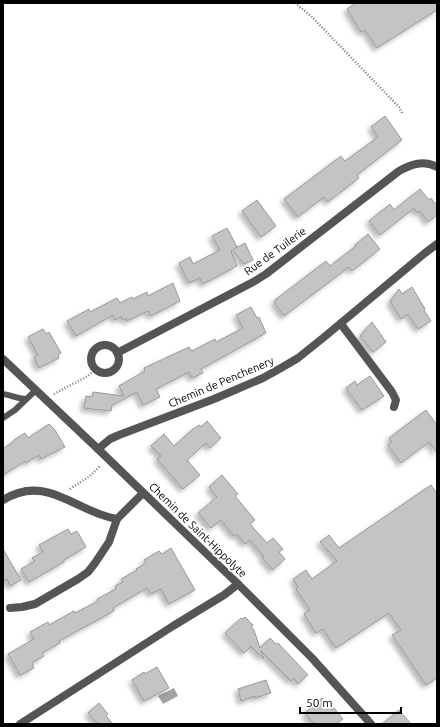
<svg xmlns="http://www.w3.org/2000/svg" width="440" height="727" viewBox="0 0 440 727" font-family="Ubuntu,sans-serif">
<defs>
<filter id="shadow"><feDropShadow dx="-3.5" dy="3.5" stdDeviation="2" flood-color="#0004"/></filter>
</defs>
<rect width="100%" height="100%" fill="#fff"/>
<path fill="#a3a3a3" d="M174,688L178,696L163,704L158,696Z"/>
<g fill="#c4c4c4" stroke="#999" filter="url(#shadow)">
<path d="M356,3H437V10L377,48L365,30L361,32L347,9Z"/>
<path d="M385,116L402,140L357,175L359,178L328,202L324,197L298,217L284,199L341,156L345,161L378,137L371,127Z"/>
<path d="M420,189L429,200L431,198L437,206V215L428,222L420,211L417,213L414,208L380,235L369,221L390,204L394,210Z"/>
<path d="M257,200L276,226L261,237L242,211Z"/>
<path d="M227,228L237,247L234,249L245,243L253,260L244,264L233,250L231,251L237,266L203,284L200,278L189,283L179,263L190,257L193,264L220,250L212,236Z"/>
<path d="M368,234L380,249L352,271L349,267L284,316L275,304V300L326,261L330,266L356,246L355,245Z"/>
<path d="M173,283L180,301L151,316L148,311L127,321L126,318L123,320L121,317L115,320L113,315L76,336L67,321L89,309L90,312L117,298L120,303L132,297L133,299L147,292L148,296Z"/>
<path d="M412,287L425,309L424,310L431,321L418,329L408,314L401,319L390,301L399,289L402,294Z"/>
<path d="M251,307L257,318L259,317L266,333L201,369L203,373L192,378L189,372L156,389L160,397L143,405L137,392L112,405L111,411L84,408L86,396L92,397L93,392L124,396L119,386L145,371L144,368L189,347L192,351L215,339L216,342L243,328L236,315Z"/>
<path d="M372,322L386,342L373,352L360,336Z"/>
<path d="M43,329L46,334L49,332L61,353L58,355L59,358L39,368L34,357L38,355L28,337Z"/>
<path d="M370,376L384,396L362,410L346,388L355,381L357,385Z"/>
<path d="M426,410L437,425V453L429,442L401,463L388,445L392,442L389,438Z"/>
<path d="M207,421L221,438L210,448L206,443L187,460L200,475L183,489L157,459L161,456L151,446L164,434L174,446L193,429L199,425L201,427Z"/>
<path d="M49,424L55,430L65,447L41,459L39,455L26,463L25,461L3,475V449L14,441V440L25,433L28,438Z"/>
<path d="M222,475L238,494L235,496L255,520L250,524L267,543L273,538L283,549L279,552L285,559L273,570L262,558L264,556L250,540L245,544L237,534L234,536L221,520L211,528L198,513L217,497L209,487Z"/>
<path d="M431,485L437,494V678L426,685L392,635L401,630L389,613L336,648L323,629L316,633L304,614L310,610L296,589L298,587L293,579L306,570L312,579L337,561L320,542L329,535L339,548Z"/>
<path d="M68,529L71,534L77,531L86,547L64,560V562L29,582L21,569L35,561L32,558L43,552L39,545Z"/>
<path d="M171,548L195,590L169,604L161,589L151,594L147,588L113,608L114,611L59,641L60,643L42,653L44,656L32,663L34,668L20,675L8,654L34,639L30,632L48,622L49,625L74,611L75,613L98,601L97,599L116,589L115,586L123,582L121,579L137,570L136,569L146,563L144,560L159,551L162,554Z"/>
<path d="M3,549L21,580L10,586L7,579L3,581Z"/>
<path d="M245,617L253,625L251,626L254,630L260,648L270,638L276,644L278,643L308,675L298,684L294,678L291,681L261,651L264,659L251,646L244,653L225,633L241,618L243,619Z"/>
<path d="M157,667L169,688L144,701L132,680L144,672L145,674Z"/>
<path d="M266,680L271,693L255,698V696L241,701L238,689Z"/>
<path d="M322,698L332,710L334,708L343,719L336,724H314L305,713Z"/>
<path d="M99,703L108,714L106,716L113,724H98L88,713Z"/>
<path d="M399,710L411,724H382Z"/>
</g>
<g fill="none" stroke-linecap="round" stroke-linejoin="round">
<g stroke="#777" stroke-width="2.5" stroke-dasharray="1 2" stroke-linecap="butt">
<path d="M295,3L311,16L399,107L402,113"/>
<path d="M54,394L88,376L96,369"/>
<path d="M70,489L90,476L100,466"/>
</g>
<g stroke="#555" stroke-width="6">
<path d="M3,394C12,395 16,399 26,399"/>
<path d="M3,418L15,410L36,390"/>
</g>
<g stroke="#555" stroke-width="8">
<path d="M341,324L392,392L396,400L394,407"/>
<circle cx="105" cy="359" r="14"/>
<path d="M117,353L255,281L266,274L399,171C412,164 423,160 437,167"/>
<path d="M3,359L98,449"/>
<path d="M3,500C47,473 75,512 117,519"/>
<path d="M10,608L22,607L35,604L78,579L88,572L95,563L109,542L117,519L143,493"/>
<path d="M20,724L173,626L224,595L238,584"/>
</g>
<path stroke="#555" stroke-width="8" d="M371,724L312,658L238,584L98,449L110,439L119,435L214,399L263,378L281,368L298,358L323,338L425,253L437,244"/>
</g>
<g text-anchor="middle" stroke-width="3.5" stroke-linejoin="round" paint-order="stroke">
<g font-size="11" fill="#000" stroke="#fff">
<text transform="translate(275 251) rotate(-36)" y="4">Rue de Tuilerie</text>
<text transform="translate(221 382) rotate(-23)" y="4">Chemin de Penchenery</text>
<text transform="translate(198 530) rotate(44)" y="4">Chemin de Saint-Hippolyte</text>
</g>
</g>
<rect width="440" height="727" fill="none" stroke="#000000" stroke-width="8"/>
<path d="M300 707v6h101v-6" fill="none" stroke="#000000" stroke-width="2"/>
<text x="306" y="707" font-size="12" fill="#000000" stroke="#ffffff" stroke-width="3" paint-order="stroke">50 m</text>
</svg>
